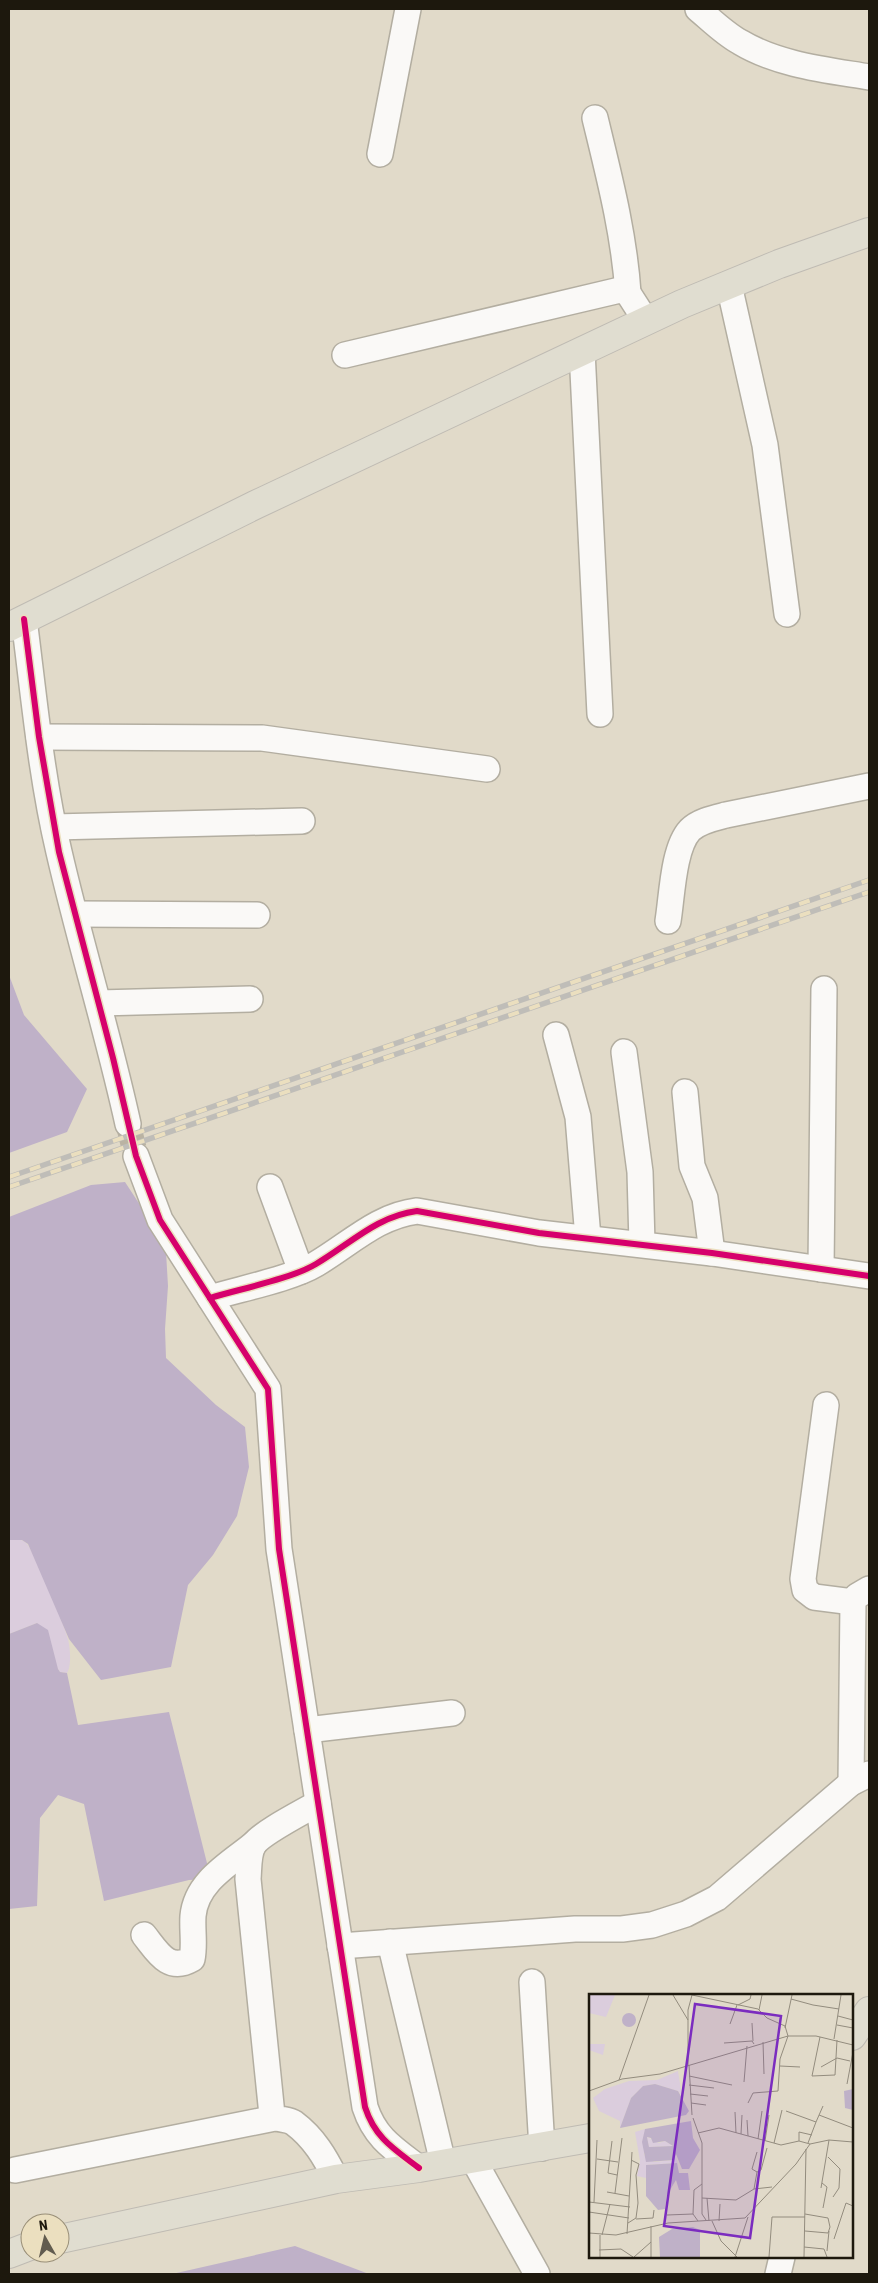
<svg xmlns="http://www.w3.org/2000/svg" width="878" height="2283" viewBox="0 0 878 2283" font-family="'Roboto Condensed',sans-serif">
<rect width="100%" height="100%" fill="#e1dac9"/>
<path fill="#dbcddd" d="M12,1539C17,1539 22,1539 26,1543C34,1550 65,1626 68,1639C70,1647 72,1666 67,1673L60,1672L58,1669L37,1623L9,1634V1540Z"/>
<g fill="#bfb1c8">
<path d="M9,975L24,1015L87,1089L67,1132L9,1153Z"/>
<path d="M125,1182L157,1231L166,1252L168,1286L165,1329L166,1358L216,1405L245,1427L249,1467L237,1516L213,1555L188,1585L171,1667L101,1680L69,1639L28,1544L22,1540H9V1217L91,1185Z"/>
<path d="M37,1623L48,1630L58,1669L60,1672L67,1673L78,1725L169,1712L211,1879L189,1880L104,1901L84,1804L58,1795L40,1818L37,1906L9,1909V1634Z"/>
<path d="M295,2246L369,2274H172Z"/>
</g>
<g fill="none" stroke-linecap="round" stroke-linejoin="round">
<path stroke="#bab3a3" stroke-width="25" stroke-dasharray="25 12" stroke-linecap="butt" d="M128,1124L136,1156"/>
<defs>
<g id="minor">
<path d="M698,9C711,20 725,34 740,42C778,65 827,70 869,77"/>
<path d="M595,118C609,176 624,233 628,293"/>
<path d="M380,154L408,9"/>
<path d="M729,285L765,445L787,614"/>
<path d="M582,351L600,714"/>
<path d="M345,355L620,290L628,293L646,321"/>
<path d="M24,619C34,697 41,776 59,852C80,943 108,1033 128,1124"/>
<path d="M39,737L262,738L487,769"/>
<path d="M54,827L302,821"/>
<path d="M76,914L257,915"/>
<path d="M668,921C672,897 673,848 690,830C699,821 714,818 726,815L869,786"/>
<path d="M99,1003L250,999"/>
<path d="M556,1035L578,1117L588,1238"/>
<path d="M624,1052L640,1172L642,1244"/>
<path d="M685,1092L692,1166L705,1198L712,1253"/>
<path d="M136,1156L160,1220L268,1389L279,1549L365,2107C375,2138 394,2149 419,2168"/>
<path d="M270,1187L301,1271"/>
<path d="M821,1269L824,989"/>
<path d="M210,1298C239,1289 291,1279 316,1264C350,1244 377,1216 417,1211L539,1233L712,1253L869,1276"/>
<path d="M826,1405L803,1579L805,1590L814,1597L853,1602"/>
<path d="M307,1730L452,1713"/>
<path d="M851,1783L853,1602L857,1596L869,1589"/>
<path d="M318,1803C303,1812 263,1832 254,1844C248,1853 249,1868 248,1879L272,2115C278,2121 287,2118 294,2123C314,2138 325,2157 336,2179"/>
<path d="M144,1935C157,1951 168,1973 192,1959C195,1945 192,1931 193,1916C196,1882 229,1864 254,1844"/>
<path d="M390,1942L443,2163"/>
<path d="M340,1946L575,1929H622L652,1925L686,1914L717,1898L851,1783L869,1774"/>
<path d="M532,1982L542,2148"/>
<path d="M473,2159L537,2274"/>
<path d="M15,2170L275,2118"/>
<path d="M778,2274L782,2257"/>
</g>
<g id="major">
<path d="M9,627L255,505L682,304L779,264L869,232"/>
<path d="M852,2036L869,2011"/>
<path d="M60,2239L336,2179L419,2168L590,2138"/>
<path d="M9,2254L30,2246"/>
</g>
</defs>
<use href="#minor" stroke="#b3aea1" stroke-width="28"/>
<use href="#major" stroke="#bfbbb3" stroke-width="30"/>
<use href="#minor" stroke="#faf9f7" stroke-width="25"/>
<use href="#major" stroke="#e0ddd0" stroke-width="28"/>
<defs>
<g id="rail">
<path d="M9,1177L869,880"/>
<path d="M9,1187L869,892"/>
</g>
</defs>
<use href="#rail" stroke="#bfbdb8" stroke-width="5.5"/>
<use href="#rail" stroke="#ebdfbf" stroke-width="4" stroke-dasharray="11" stroke-linecap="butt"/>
<defs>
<g id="cycleway">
<path d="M24,619L39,737L59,852L113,1058L136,1156L160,1220L268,1389L279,1549L365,2107C375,2138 394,2149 419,2168"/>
<path d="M210,1298C239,1289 291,1279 316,1264C350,1244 377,1216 417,1211L539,1233L712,1253L869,1276"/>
</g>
</defs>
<use href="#cycleway" stroke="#ebdfbf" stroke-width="9"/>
<use href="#cycleway" stroke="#d6006c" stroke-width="6"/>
</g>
<g transform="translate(589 1994)">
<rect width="264" height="264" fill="#e1dac9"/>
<path d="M0,1H26L17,23L0,19ZM0,50H16L14,61L0,56ZM89,77L93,102L89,97L66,90L54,92L42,104L31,134V127L10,117L4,104L16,95L40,87L68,86ZM56,135L55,161L65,168L85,166L86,160L90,174L88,169L57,171V184L48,182L51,167L46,138ZM58,143L70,149L76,147L84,152L60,153Z" fill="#dbcddd"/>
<path d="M33 26a7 7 0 1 1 14 0a7 7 0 1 1-14 0ZM66,90L89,97L100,117L97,121L31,134L42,104L54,92ZM264,95V116L256,114L255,97ZM102,127L104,144L111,156L100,175H93L87,160L85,166L57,168L53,148L56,135ZM58,143L62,144L64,149L76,147L84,152L60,153ZM88,169L90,179H99L101,196H90L87,186L78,201L76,215L69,216L57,202V171ZM104,233L111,236V263H71L70,243L83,235Z" fill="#bfb1c8" fill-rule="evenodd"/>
<path fill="none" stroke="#938c7e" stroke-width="1" d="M84,1L99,26M103,1L169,15L178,24L196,32L199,42L191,65L189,97L164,99L159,109M202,5L224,11M149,11L161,5L162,1M224,11L250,15M170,16L173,1M249,22L264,26M163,29L164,47M141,30L148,11M248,31L264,34M196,34L203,1M231,43L223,82L246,81L248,46M245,45L252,1M174,48L175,80M135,49L163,47L165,50M99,71V16L103,1M100,71L103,121M191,72L211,73M232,73L248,64L261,67M100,82L143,91M30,86L60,1M155,88L158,52M258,90L264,58M100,91L125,94M0,97L33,85L71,80L199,42H227L264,51M101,100L119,102M102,109L117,111M197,117L227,128L219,149M146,118L147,139M230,121L264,134M104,124L113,149V220L117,226M158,126L159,142M227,128L234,112M109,139L130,134L192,151L210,147L221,150M152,140L153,121M169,145L173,117M23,147L19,179L28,181M176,147L180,121M210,147V138L223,141M185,149L193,116M168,158L163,175L168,178M239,163L251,175L250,194L244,203M8,165L29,168M233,189L238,193L234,214M232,194L240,146M165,195L168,178L172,176L178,154M18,198L40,202M26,199L33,144M113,204L147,206L165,195L183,193M118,204L120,227M0,208L41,213M5,208L8,146M0,218L40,224M78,221L104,220M47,225L64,224L65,216M109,227L104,220L105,196L113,190M123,227L132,247L148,263M130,227L131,210M39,229L47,224L49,209L47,181L50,170L42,166M216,237L239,239L241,233L239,224L216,220M0,239L27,241L79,229L156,224L207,170L221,150L240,146L264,148M38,240L43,158M13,241L21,210M245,245L257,209L264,212M215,253L235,255L238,263M10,256L32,255L44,263M238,257L240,237M11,263V241M45,263L62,248M62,263V232M146,263L159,223M180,263L183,223H216M215,263L217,155"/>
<path fill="#7b2cbf" fill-opacity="0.15" stroke="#7b2cbf" stroke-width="2.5" d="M106,10L192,22L161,244L75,232Z"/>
<rect width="264" height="264" fill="none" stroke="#1d180d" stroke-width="2.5"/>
</g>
<rect width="878" height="2283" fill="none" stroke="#1d180d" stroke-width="20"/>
<g transform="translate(45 2238) rotate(352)"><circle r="24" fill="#ebdfbf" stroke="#998f78"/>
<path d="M0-4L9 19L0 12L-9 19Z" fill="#625c4f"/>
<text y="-8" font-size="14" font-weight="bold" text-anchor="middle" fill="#1d180d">N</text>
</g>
</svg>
